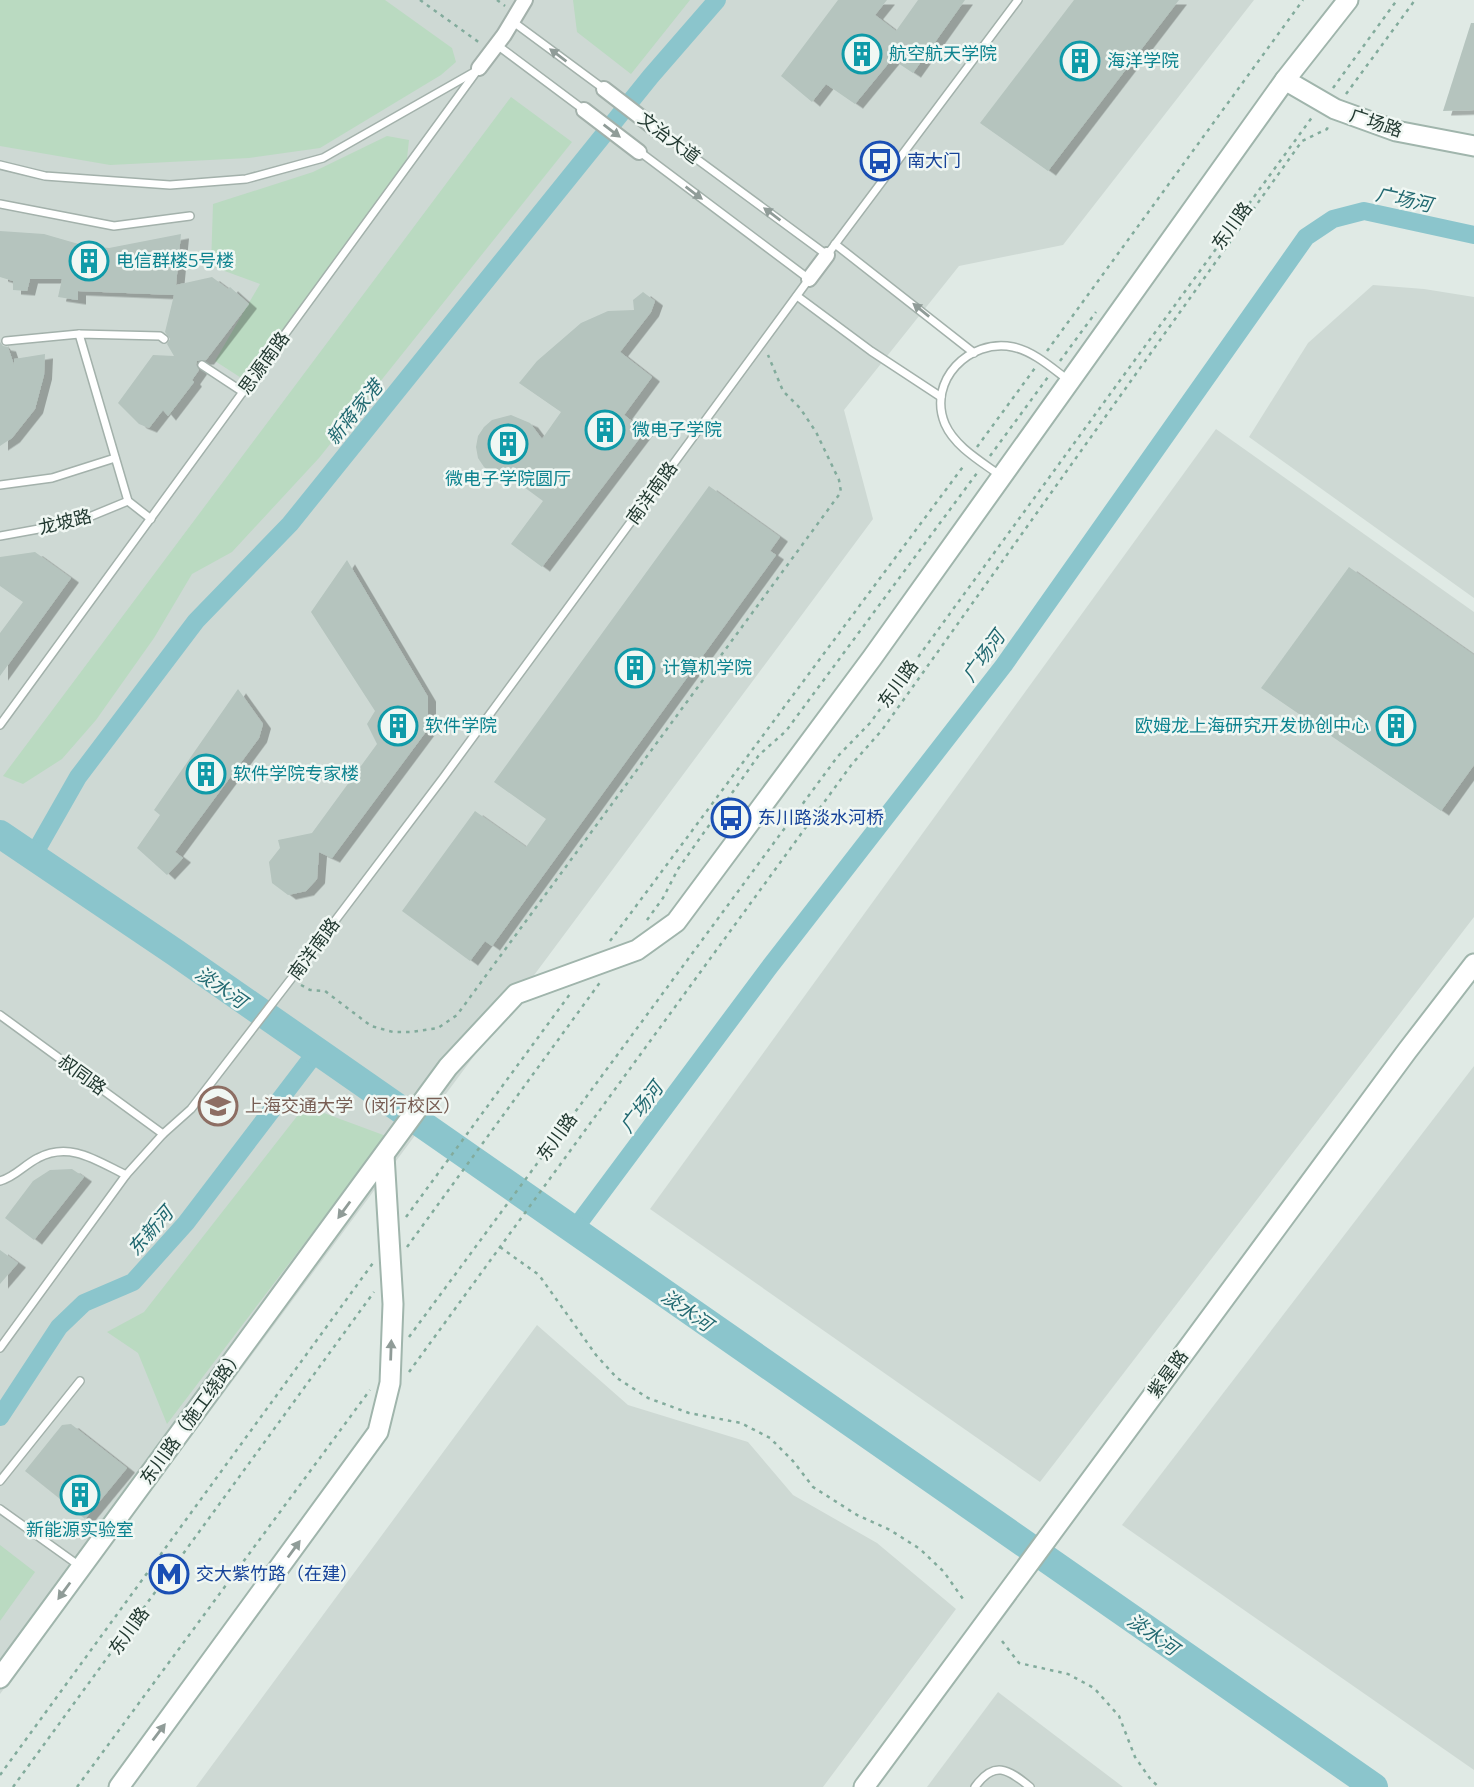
<svg xmlns="http://www.w3.org/2000/svg" width="1474" height="1787" viewBox="0 0 1474 1787" font-family="Montserrat,'Noto Sans SC',sans-serif">
<defs>
<filter id="shadow"><feDropShadow dx="8" dy="4.5" stdDeviation="0" flood-color="#0004"/></filter>
</defs>
<rect width="100%" height="100%" fill="#e0eae5"/>
<g fill="#ced9d4">
<path d="M0,0H1254L1063,245L959,266L844,410L873,519L0,1694Z"/>
<path d="M1373,285L1424,289L1474,297V598L1249,437L1308,343Z"/>
<path d="M1216,429L1474,612V917L1040,1482L650,1209Z"/>
<path d="M1474,1066V1770L1122,1525Z"/>
<path d="M537,1325L628,1405L748,1442L793,1495L877,1543L956,1609L823,1787H196Z"/>
<path d="M998,1692L1123,1787H927Z"/>
</g>
<g fill="#badac1">
<path d="M0,0H385L452,48L456,62L441,75L320,148L249,158L110,165L0,146Z"/>
<path d="M573,0H690L631,74L577,32Z"/>
<path d="M511,97L572,142L319,458L232,552L192,574L154,638L96,720L62,759L23,784L3,776Z"/>
<path d="M387,136L409,140L406,168L249,383L215,361L260,284L211,266L213,204L313,172Z"/>
<path d="M305,1106L386,1136L167,1424L138,1353L107,1332L144,1312Z"/>
<path d="M0,1545L35,1572L0,1621Z"/>
</g>
<g fill="none" stroke-linecap="round" stroke-linejoin="round">
<g stroke="#8bc5cc" stroke-width="18">
<path d="M33,856L78,777L196,621L290,524L651,76L717,0"/>
<path d="M573,1231L768,969L1004,665L1306,237L1333,219L1364,211L1474,235"/>
<path d="M0,1417L59,1327L84,1303L133,1282L186,1223L317,1051"/>
</g>
<path stroke="#8bc5cc" stroke-width="28" d="M0,834L176,953L1374,1787"/>
</g>
<g fill="#b5c4be" filter="url(#shadow)">
<path d="M838,0H887L875,15L896,31L918,0H965L913,73L892,59L855,104L826,84L812,102L781,76Z"/>
<path d="M1074,0H1179L1048,171L980,123Z"/>
<path d="M1471,23H1474V110L1443,111Z"/>
<path d="M0,231L44,234L82,245L109,248L181,234L176,285L212,277L228,289L230,287L249,304L206,360L197,361L196,365L199,370L192,380L194,382L168,416L163,410L149,428L139,424L118,403L153,355L174,356L167,344L170,339L165,332L174,295L78,291V300L58,297L62,279H30L27,291L13,290V281L0,277Z"/>
<path d="M643,292L655,301L651,312L620,352L652,377L624,415L645,431L542,567L511,544L543,501L513,479L502,478L492,474L484,467L478,458L476,447L478,436L484,427L492,420L511,415L530,423L542,439L561,412L519,383L537,361L581,323L608,311L634,310L633,300Z"/>
<path d="M0,342L3,346L8,347L14,365V359L45,354L44,375L35,409L12,438L0,446Z"/>
<path d="M709,486L780,537L770,551L776,555L492,946L485,941L470,961L402,911L475,811L526,847L546,819L494,782Z"/>
<path d="M35,552L71,578L0,676V633L23,602L0,586V557Z"/>
<path d="M347,560L428,697V729L332,858L319,852L317,879L306,891L288,895L272,883L269,862L280,848L278,840L312,833L377,744L367,724L375,711L311,612Z"/>
<path d="M1349,567L1474,655V765L1441,811L1261,688Z"/>
<path d="M238,689L263,724L259,738L175,852L183,858L167,875L137,848L160,815L154,810Z"/>
<path d="M72,1169L84,1177L34,1240L5,1218L33,1181L50,1170Z"/>
<path d="M0,1250L18,1263L0,1284Z"/>
<path d="M71,1424L127,1468L85,1519L25,1471L62,1425Z"/>
</g>
<g fill="none" stroke-linecap="round" stroke-linejoin="round">
<defs>
<g id="lane">
<path d="M512,21L604,89"/>
<path d="M497,45L584,110"/>
<path d="M656,129L827,255L1018,0"/>
<path d="M0,165L45,176L170,185L246,179L323,158L476,71"/>
<path d="M0,204L114,226L190,216"/>
<path d="M835,244L974,353"/>
<path d="M797,296L871,351L941,397"/>
<path d="M79,334L128,501L151,519"/>
<path d="M6,341L79,334L160,336L164,339"/>
<path d="M202,365L243,392"/>
<path d="M1001,476C982,462 955,447 945,424C927,381 969,338 1013,347C1033,351 1052,368 1068,380"/>
<path d="M0,485L52,478L115,458"/>
<path d="M0,536L77,522L128,501"/>
<path d="M0,725L479,68"/>
<path d="M0,1015L163,1134"/>
<path d="M0,1181C15,1177 24,1165 38,1158C70,1141 97,1161 126,1175"/>
<path d="M0,1348L126,1175L163,1134L191,1109L291,979L443,778L809,279L640,152"/>
<path d="M0,1481L80,1381"/>
<path d="M0,1509L81,1567"/>
<path d="M975,1787C994,1760 1008,1769 1030,1787"/>
</g>
<g id="street">
<path d="M479,68L504,35L525,0"/>
<path d="M604,89L656,129"/>
<path d="M584,110L639,152"/>
<path d="M809,279L827,255"/>
</g>
<g id="secondary">
<path d="M1285,80L1335,109L1396,131L1474,146"/>
<path d="M0,1678L448,1067L516,994L637,950L676,922L872,658L1285,80L1348,0"/>
<path d="M119,1787L378,1432L390,1383L393,1304L384,1155"/>
<path d="M864,1787L1407,1051L1474,964"/>
</g>
</defs>
<use href="#lane" stroke="#a3b1ab" stroke-width="10"/>
<use href="#street" stroke="#a3b1ab" stroke-width="18"/>
<use href="#secondary" stroke="#a0b5ac" stroke-width="23"/>
<g stroke="#82ab9c" stroke-width="2.5" stroke-dasharray="3.5 5" stroke-linecap="butt">
<path d="M420,0L480,43"/>
<path d="M497,0L505,6"/>
<path d="M1333,88L1397,0"/>
<path d="M1346,94L1415,0"/>
<path d="M1047,351L1303,0"/>
<path d="M1060,361L1096,312"/>
<path d="M977,447L1035,368"/>
<path d="M990,456L1048,377"/>
<path d="M647,920L663,898L678,869L759,755L786,731L977,473"/>
<path d="M610,941L965,464"/>
<path d="M301,985L310,990L325,991L371,1026L393,1032H411L438,1028L457,1015L841,492L839,480L816,432L800,408L783,391L768,355"/>
<path d="M406,1217L570,994"/>
<path d="M407,1247L601,981"/>
<path d="M500,1247L539,1275L596,1355L617,1378L648,1398L689,1413L741,1423L770,1438L793,1461L813,1487L857,1515L890,1530L920,1549L944,1572L963,1599"/>
<path d="M409,1337L838,756L870,723L1313,116"/>
<path d="M409,1372L852,764L882,730L1302,141L1327,129L1329,124"/>
<path d="M1002,1641L1019,1663L1068,1674L1094,1688L1119,1716L1135,1757L1151,1780L1159,1787"/>
<path d="M0,1775L373,1263"/>
<path d="M13,1787L374,1292"/>
<path d="M77,1787L370,1390"/>
</g>
<use href="#lane" stroke="#fff" stroke-width="7"/>
<use href="#street" stroke="#fff" stroke-width="14"/>
<use href="#secondary" stroke="#fff" stroke-width="19"/>
</g>
<defs><path id="oneway-solid" d="M-6-.8H1V-3.2L6.5 0L1 3.2V.8H-6Z" transform="scale(1.75)"/></defs>
<g fill="#909c98">
<use href="#oneway-solid" transform="translate(558 55) rotate(-143)"/>
<use href="#oneway-solid" transform="translate(612 131) rotate(37)"/>
<use href="#oneway-solid" transform="translate(694 193) rotate(37)"/>
<use href="#oneway-solid" transform="translate(772 214) rotate(-143)"/>
<use href="#oneway-solid" transform="translate(921 310) rotate(-141)"/>
<use href="#oneway-solid" transform="translate(344 1210) rotate(126)"/>
<use href="#oneway-solid" transform="translate(391 1350) rotate(-88)"/>
<use href="#oneway-solid" transform="translate(294 1549) rotate(-54)"/>
<use href="#oneway-solid" transform="translate(64 1591) rotate(126)"/>
<use href="#oneway-solid" transform="translate(159 1732) rotate(-53)"/>
</g>
<defs>
<symbol id="building-ring" viewBox="-11 -11 22 22"><circle r="9.5" fill="#f0f7f3" stroke="#0f9aa8" stroke-width="1.5"/><path d="M-4-6H4V6H1V3H-1V6H-4ZM-2.5-4.3h1.7v1.8h-1.7ZM.8-4.3h1.7v1.8H.8ZM-2.5-1h1.7V.8h-1.7ZM.8-1h1.7V.8H.8Z" fill="#0f9aa8"/></symbol>
<symbol id="bus-ring" viewBox="-11 -11 22 22"><circle r="9.5" fill="#f0f7f3" stroke="#1a4fb4" stroke-width="1.5"/><path d="M-5-6H5V4H4V6H2V4H-2V6H-4V4H-5ZM-3.5-4V0h7V-4ZM-3.5 1.2v1.5H-2V1.2ZM2 1.2v1.5H3.5V1.2Z" fill="#1a4fb4"/></symbol>
<symbol id="university-ring" viewBox="-11 -11 22 22"><circle r="9.5" fill="#f0f7f3" stroke="#8d6e63" stroke-width="1.5"/><path d="M0-5L7-2L0 1L-7-2ZM-4 1L0 2.5L4 1V4Q0 6-4 4Z" fill="#8d6e63"/></symbol>
<symbol id="metro-ring" viewBox="-11 -11 22 22"><circle r="9.5" fill="#f0f7f3" stroke="#1a4fb4" stroke-width="1.5"/><path d="M-5.5 5V-5H-3L0 0L3-5H5.5V5H3V-.5L0 4L-3-.5V5Z" fill="#1a4fb4"/></symbol>
</defs>
<g fill-rule="evenodd">
<use href="#building-ring" x="840" y="32" width="44" height="44"/>
<use href="#building-ring" x="1058" y="39" width="44" height="44"/>
<use href="#bus-ring" x="858" y="139" width="44" height="44"/>
<use href="#building-ring" x="67" y="239" width="44" height="44"/>
<use href="#building-ring" x="583" y="408" width="44" height="44"/>
<use href="#building-ring" x="486" y="422" width="44" height="44"/>
<use href="#building-ring" x="613" y="646" width="44" height="44"/>
<use href="#building-ring" x="376" y="704" width="44" height="44"/>
<use href="#building-ring" x="1374" y="704" width="44" height="44"/>
<use href="#building-ring" x="184" y="752" width="44" height="44"/>
<use href="#bus-ring" x="709" y="796" width="44" height="44"/>
<use href="#university-ring" x="196" y="1084" width="44" height="44"/>
<use href="#building-ring" x="58" y="1473" width="44" height="44"/>
<use href="#metro-ring" x="147" y="1552" width="44" height="44"/>
</g>
<g text-anchor="middle" stroke-width="5" stroke-linejoin="round" paint-order="stroke">
<g font-size="18" fill="#0d838f" stroke="#f0f7f3" text-anchor="start">
<text x="889" y="60">航空航天学院</text>
<text x="1107" y="67">海洋学院</text>
<text x="116" y="267">电信群楼5号楼</text>
<text x="632" y="436">微电子学院</text>
<text x="508" y="485" text-anchor="middle">微电子学院圆厅</text>
<text x="662" y="674">计算机学院</text>
<text x="425" y="732">软件学院</text>
<text x="1369" y="732" text-anchor="end">欧姆龙上海研究开发协创中心</text>
<text x="233" y="780">软件学院专家楼</text>
<text x="80" y="1536" text-anchor="middle">新能源实验室</text>
</g>
<g font-size="18" fill="#223931" stroke="#f0f7f3">
<text transform="translate(1376 123) rotate(18)" y="6">广场路</text>
<text transform="translate(669 138) rotate(37)" y="6">文治大道</text>
<text transform="translate(1232 226) rotate(-54)" y="6">东川路</text>
<text transform="translate(264 363) rotate(-54)" y="6">思源南路</text>
<text transform="translate(652 493) rotate(-54)" y="6">南洋南路</text>
<text transform="translate(65 522) rotate(-14)" y="6">龙坡路</text>
<text transform="translate(898 684) rotate(-54)" y="6">东川路</text>
<text transform="translate(314 949) rotate(-53)" y="6">南洋南路</text>
<text transform="translate(82 1075) rotate(36)" y="6">叔同路</text>
<text transform="translate(557 1137) rotate(-54)" y="6">东川路</text>
<text transform="translate(1168 1374) rotate(-54)" y="6">紫星路</text>
<text transform="translate(192 1417) rotate(-54)" y="6">东川路（施工绕路）</text>
<text transform="translate(129 1631) rotate(-54)" y="6">东川路</text>
</g>
<g font-size="18" fill="#164399" stroke="#f0f7f3" text-anchor="start">
<text x="907" y="167">南大门</text>
<text x="758" y="824">东川路淡水河桥</text>
<text x="196" y="1580">交大紫竹路（在建）</text>
</g>
<g font-size="18" fill="#785e54" stroke="#f0f7f3" text-anchor="start">
<text x="245" y="1112">上海交通大学（闵行校区）</text>
</g>
<g font-size="19" font-style="italic" fill="#206870" stroke="#f0f7f3">
<text transform="translate(1404 199) rotate(12)" y="7">广场河</text>
<text transform="translate(354 412) rotate(-51)" y="7">新蒋家港</text>
<text transform="translate(983 656) rotate(-54)" y="7">广场河</text>
<text transform="translate(221 987) rotate(35)" y="7">淡水河</text>
<text transform="translate(641 1107) rotate(-53)" y="7">广场河</text>
<text transform="translate(150 1231) rotate(-49)" y="7">东新河</text>
<text transform="translate(687 1310) rotate(35)" y="7">淡水河</text>
<text transform="translate(1153 1634) rotate(35)" y="7">淡水河</text>
</g>
</g>
</svg>
